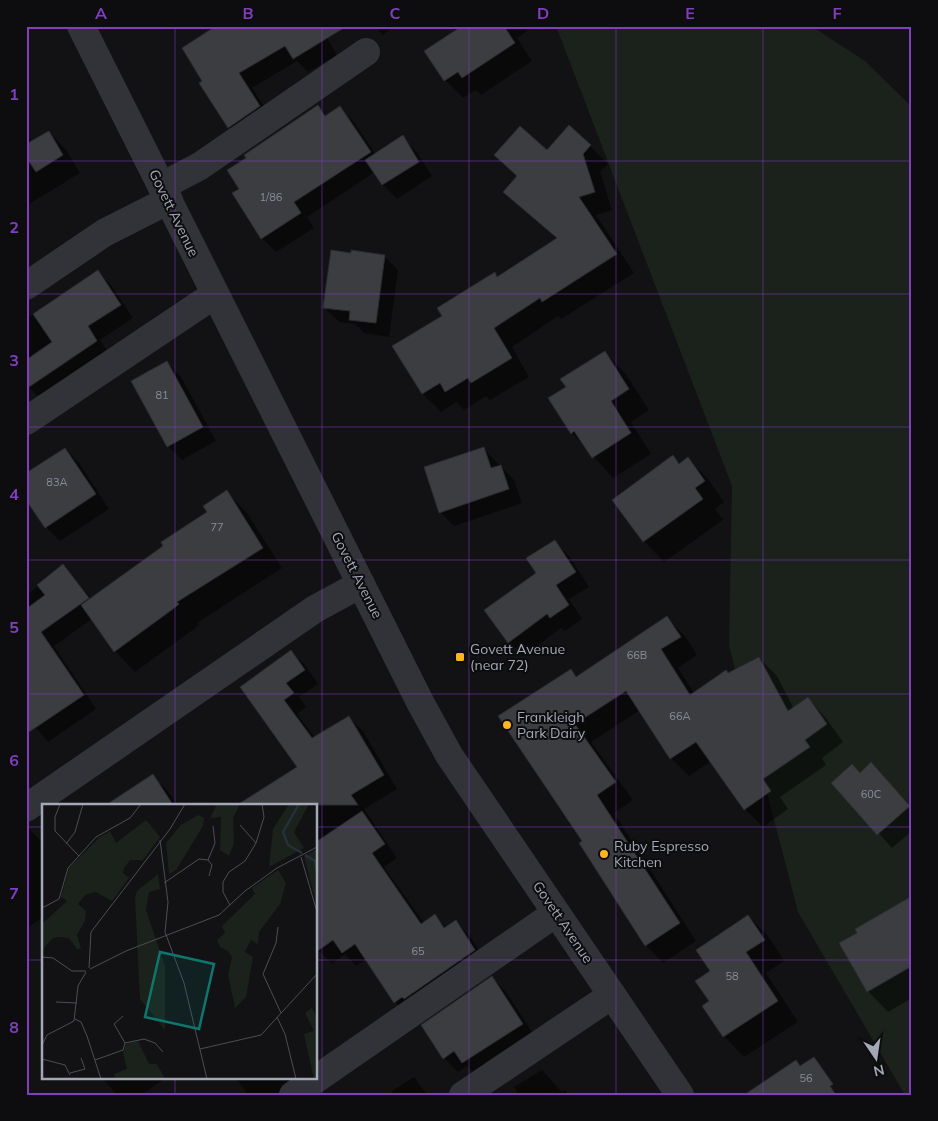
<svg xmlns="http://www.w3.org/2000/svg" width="938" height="1121" viewBox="0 0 938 1121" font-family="Mulish,sans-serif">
<rect width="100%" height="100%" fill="#121214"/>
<path fill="#1a221b" d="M556,26H811L865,61L912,107V1095H905L798,912L729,646L732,486Z"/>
<g fill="#0007">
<path d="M320,26L337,55L308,72L297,61L252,88L273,120L242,141L229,127L204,81Z"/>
<path d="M374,26H395L383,35Z"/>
<path d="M451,26H534L517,38L532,61L481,95L476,90L463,98L445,80L455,32Z"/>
<path d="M318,106L327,116L340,108L354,122L376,155L402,137L416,151L432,176L397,199L383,185L375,172L307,217L314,228L276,252L262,238L241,189Z"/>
<path d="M49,132L66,150L80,173L26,206V133L32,142Z"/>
<path d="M590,146L608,164L600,172L612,210L596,215L634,273L561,319L558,316L512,347L529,377L490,400L486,396L464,410L456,402L441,412L423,394L394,346L444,316L495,273L499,277L557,239L505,192L518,177L496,155Z"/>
<path d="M384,256L398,270L389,337L364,333L355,324L339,322L325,308Z"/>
<path d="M98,272L110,284L133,318L100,340L109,354L41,400L26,384V319Z"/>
<path d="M605,353L625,373L649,410L631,422L651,454L613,478L572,433L568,388Z"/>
<path d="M167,363L181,377L216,441L182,460L168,446Z"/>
<path d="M65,449L79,463L109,509L60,541L46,527Z"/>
<path d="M484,449L514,480L522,503L454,526L440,512Z"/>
<path d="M673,457L680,464L687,459L708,479L724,502L715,509L723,520L664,562L644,541Z"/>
<path d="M227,492L247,513L282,568L197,623L199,625L194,629L135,672L115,651L92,619L54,646L96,709L48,742L26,716V591L28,594L62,566L92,599L209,513Z"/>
<path d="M555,542L569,556L589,587L569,599L582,619L565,631L561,628L523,656L509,642L537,573Z"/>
<path d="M667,618L685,636L697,655L678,668L694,693L759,658L777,676L794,709L808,699L825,717L843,742L822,758L826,765L780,797L788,809L763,827L745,809L711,761L689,776L671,758L640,710L591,742L633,800L614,813L696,941L663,963L646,945L584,842L570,671L577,677Z"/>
<path d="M291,652L305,665L318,684L299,697L306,707L297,714L315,738L349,718L363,731L397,789L364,809L397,858L384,867L424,923L435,916L447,928L456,922L469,935L488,964L408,1016L395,1002L366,959L356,966L345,954L332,964L316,948V805L298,767L242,687Z"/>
<path d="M871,764L912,807V831L892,848L833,783L860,774Z"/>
<path d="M152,776L168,791L177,805H107Z"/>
<path d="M29,829L44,844V917L26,928V831Z"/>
<path d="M912,897V998L888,1012L868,991Z"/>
<path d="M748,916L769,937L784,961L766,973L798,1022L744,1057L724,1036L710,1001L711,972Z"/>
<path d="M492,978L506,992L536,1038L477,1076L467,1066L458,1072L444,1058Z"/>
<path d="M542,1070L562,1092L565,1090L570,1095H519L514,1087Z"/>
<path d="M101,1077H167L141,1095H117Z"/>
<path d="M235,1077H300L275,1095H248Z"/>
<path d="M414,1077L427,1095H394L392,1091Z"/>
</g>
<g fill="#3c3d41" stroke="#2c2c30">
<path d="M216,26H347L293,59L285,46L239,73L260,106L228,128L199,83L202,81L182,48Z"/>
<path d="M462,26H504L515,43L462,78L458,72L444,81L424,51Z"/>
<path d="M318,105L325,116L340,106L371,152L294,202L301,213L261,239L232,193L239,189L227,170L246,158L244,155Z"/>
<path d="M569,125L591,145L583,154L595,192L579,197L617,254L542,302L540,298L494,328L512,358L471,383L468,378L445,392L440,383L422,394L392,346L442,316L437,308L495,272L497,277L557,238L503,192L517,176L494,155L520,126L547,150Z"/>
<path d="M49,131L63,155L36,172L26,157V144Z"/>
<path d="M403,135L419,162L382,185L365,160Z"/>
<path d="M331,250L351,253V250L385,255L376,323L349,320L350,311L323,308Z"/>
<path d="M98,270L121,305L88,326L97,341L26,389V360L52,342L33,314Z"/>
<path d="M605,351L629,389L611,401L631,433L592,458L574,431L571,434L548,398L566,387L560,379Z"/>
<path d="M167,361L203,427L167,447L131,381Z"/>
<path d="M484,447L491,468L501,465L509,489L439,513L424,467Z"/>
<path d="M65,448L96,494L45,528L26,500V473Z"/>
<path d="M673,455L679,464L688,457L705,481L695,488L703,499L643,542L612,500Z"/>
<path d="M227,490L263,548L177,602L179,604L173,609L114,652L81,605L163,546L161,542L207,512L203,506Z"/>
<path d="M555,540L576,572L556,585L569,605L550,618L547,614L508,643L484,610L536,573L526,558Z"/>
<path d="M63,564L89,598L41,632L84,695L26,734V609L45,595L37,585Z"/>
<path d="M667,616L681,637L661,649L690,695L726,670L728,673L759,657L788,711L808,697L827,724L805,740L810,747L763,779L771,791L744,810L696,742L670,759L626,691L575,724L616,782L597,795L680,923L645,946L579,843L582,841L498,716L571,669L576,677Z"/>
<path d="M291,650L305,670L286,683L294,693L284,700L312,738L349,716L384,775L351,795L358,805H237L297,767L240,687Z"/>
<path d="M871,762L910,806L877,835L831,783L852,764L860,773Z"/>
<path d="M153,774L173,805H106Z"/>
<path d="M362,811L385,844L372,853L421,924L435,914L444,928L456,920L475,950L404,999L402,997L394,1003L355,944L342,953L333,940L316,952V842Z"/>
<path d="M912,896V966L867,992L839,943L857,933L855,929Z"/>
<path d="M748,915L765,940L746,952L778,1001L723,1037L702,1006L709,1001L695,981L710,971L696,950Z"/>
<path d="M492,976L523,1024L462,1063L454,1051L443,1059L421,1025Z"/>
<path d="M814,1057L833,1084L830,1086L836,1095H744L796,1060L800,1066Z"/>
</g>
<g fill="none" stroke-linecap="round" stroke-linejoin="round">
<g stroke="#323339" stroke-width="28">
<path d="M81,26L420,702L449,755L680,1095"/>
<path d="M162,186L200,166L366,52"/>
<path d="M26,286L104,233L169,200"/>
<path d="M26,421L214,295"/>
<path d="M26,808L315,609L361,584"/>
<path d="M293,1095L556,913"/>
<path d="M463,1095L612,995"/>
</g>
</g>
<path fill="none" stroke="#813fbe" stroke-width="1" stroke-opacity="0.55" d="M175,26V805M322,26V1095M469,26V1095M616,26V1095M763,26V1095M26,161H912M26,294H912M26,427H912M26,560H912M26,694H912M26,827H44M316,827H912M26,960H44M316,960H912M175,1077V1095"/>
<g fill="#ffb61e" stroke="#0d0d0f" stroke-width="2">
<rect x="455" y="652" width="10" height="10" rx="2.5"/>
<circle cx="507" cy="725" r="5"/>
<circle cx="604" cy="854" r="5"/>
</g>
<g text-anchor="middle" stroke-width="4" stroke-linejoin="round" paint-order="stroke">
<g font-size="11" fill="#888d98">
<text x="271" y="201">1/86</text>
<text x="162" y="399">81</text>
<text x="57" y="486">83A</text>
<text x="217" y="531">77</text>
<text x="637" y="659">66B</text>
<text x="680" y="720">66A</text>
<text x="871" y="798">60C</text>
<text x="418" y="955">65</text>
<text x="732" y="980">58</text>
<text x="806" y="1082">56</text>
</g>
<g font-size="14" fill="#a2a8b5" stroke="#0d0d0f">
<text transform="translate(174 213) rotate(64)" y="5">Govett Avenue</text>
<text transform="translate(357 575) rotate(63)" y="5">Govett Avenue</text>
<text transform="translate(563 922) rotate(56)" y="5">Govett Avenue</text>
</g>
<g font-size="14" fill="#a2a8b5" stroke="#0d0d0f" text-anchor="start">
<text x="470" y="654">Govett Avenue<tspan x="470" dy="16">(near 72)</tspan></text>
<text x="517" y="722">Frankleigh<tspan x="517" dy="16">Park Dairy</tspan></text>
<text x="614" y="851">Ruby Espresso<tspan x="614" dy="16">Kitchen</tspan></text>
</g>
</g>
<g transform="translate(42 804)">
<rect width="275" height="275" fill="#121214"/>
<path d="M169,0H198L191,14L192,39L187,52L178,46L179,13L168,14L174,2ZM247,0H267L252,28L262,44L227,63L231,25ZM156,11L162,14L161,22L134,66L127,70L124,39L139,21ZM104,16L118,33L101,56H88L82,64L81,69L87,74L70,97L54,88L43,91L36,100L44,107L43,117L35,131L39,145H35L27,134L17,133L11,134L0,146V120L25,97L19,93L27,64L58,33L68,27L74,39ZM275,45V103L262,52ZM236,66L244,79L238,100L217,128L216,140L209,136L203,148L211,153L204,193L193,204L186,171L190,153L186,147L178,143L175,136L183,129L180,122L213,90L210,84ZM116,70L118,85L107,88L104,106L123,162V226L98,195L93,93L95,87ZM270,204L275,213V275H272L262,230L272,227L263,209ZM96,237L107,260H115L123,275H74L72,270L85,265L81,249L84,240Z" fill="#1a221b"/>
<path fill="none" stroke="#273038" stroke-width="2.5" d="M257,0L241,28L246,41L260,49M263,51L273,57L275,67"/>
<path fill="none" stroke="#4c4e54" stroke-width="1" d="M18,0L13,13V27L37,52M198,21L214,39M118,36L126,98L123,128L142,179L165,275M24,40L33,28L41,0M259,53L275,108M166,56L173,39L171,22M122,79L157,55L166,56L170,61L167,72M188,101L181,88V78L187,68L203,57L214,39L222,13L220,0M0,104L17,95L26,64L54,33L88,14L99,0M236,123L234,139L221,170L239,209M0,153L11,154L30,167H44M47,164L49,128L128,25L143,0M48,165L84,147L177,111L203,87L235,64L275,43M14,198L35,199M235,213L243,230L254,275M33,215L39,218L45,232L59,275M83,239L102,235L113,239L121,248M0,241L5,231L32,217L36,182L44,168M158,245L219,231L275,170M0,255L23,261L28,271M53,256L81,246L83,239L72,220L81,212M28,269L43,265L39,254"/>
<path fill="#0f766e" fill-opacity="0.15" stroke="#0f766e" stroke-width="2.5" d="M118,148L172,160L157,225L103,213Z"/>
<rect width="275" height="275" fill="none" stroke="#a2a8b5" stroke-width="2.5"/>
</g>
<rect width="938" height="1121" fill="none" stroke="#0d0d0f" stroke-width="55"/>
<g transform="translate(876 1058) rotate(167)" stroke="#0d0d0f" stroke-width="4" paint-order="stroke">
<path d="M0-4L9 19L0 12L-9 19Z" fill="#a2a8b5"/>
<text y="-8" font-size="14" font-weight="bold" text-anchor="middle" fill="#a2a8b5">N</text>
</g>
<rect x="28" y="28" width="882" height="1066" fill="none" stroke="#813fbe" stroke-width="2"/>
<g font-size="16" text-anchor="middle" font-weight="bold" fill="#813fbe">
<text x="101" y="19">A</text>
<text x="248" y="19">B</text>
<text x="395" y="19">C</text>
<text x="543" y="19">D</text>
<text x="690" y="19">E</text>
<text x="837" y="19">F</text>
<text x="14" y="100">1</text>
<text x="14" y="233">2</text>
<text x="14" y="366">3</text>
<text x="14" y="500">4</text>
<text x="14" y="633">5</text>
<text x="14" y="766">6</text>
<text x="14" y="899">7</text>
<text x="14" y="1033">8</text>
</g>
</svg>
